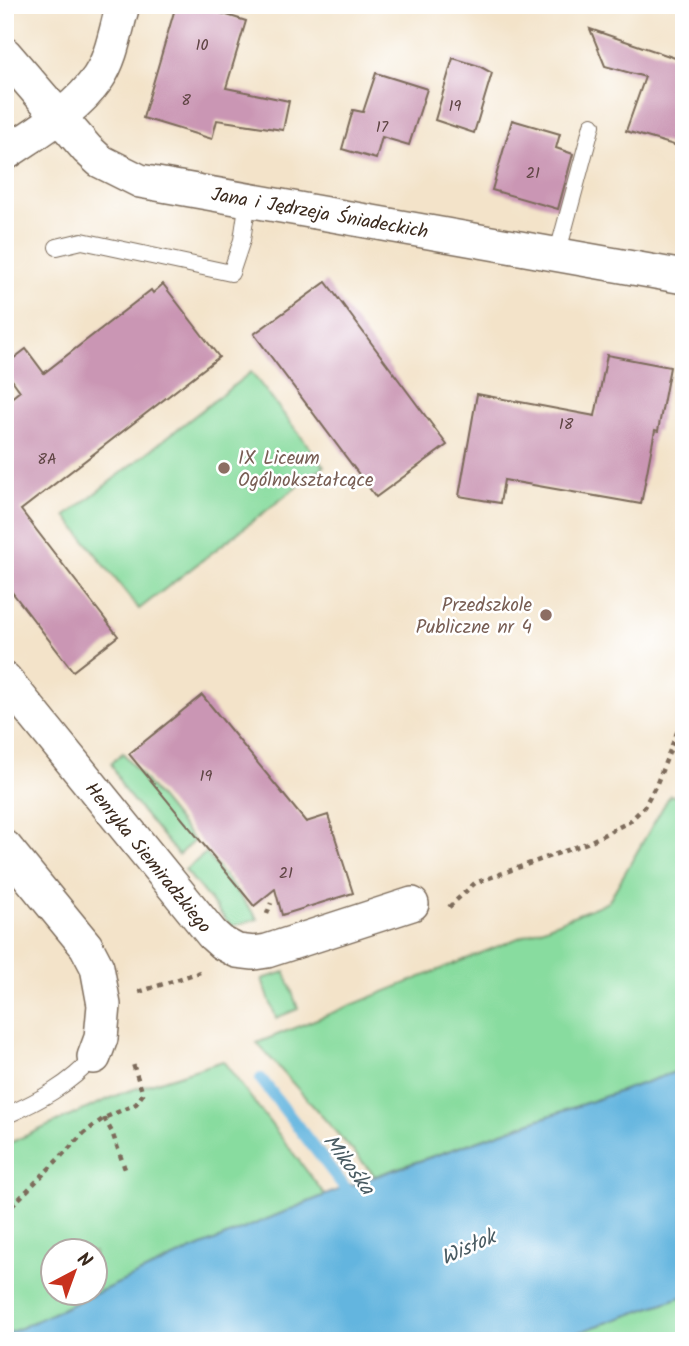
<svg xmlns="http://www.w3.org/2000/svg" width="689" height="1346" viewBox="0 0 689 1346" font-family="Kalam,sans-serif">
<rect width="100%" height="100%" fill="#fff"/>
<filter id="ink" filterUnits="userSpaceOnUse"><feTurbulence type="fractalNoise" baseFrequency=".0143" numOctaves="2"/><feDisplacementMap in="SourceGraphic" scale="14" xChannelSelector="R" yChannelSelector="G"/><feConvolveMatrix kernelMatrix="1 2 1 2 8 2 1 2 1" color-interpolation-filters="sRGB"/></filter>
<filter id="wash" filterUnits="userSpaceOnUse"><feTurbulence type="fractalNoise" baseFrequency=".00686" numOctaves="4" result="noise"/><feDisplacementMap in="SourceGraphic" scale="28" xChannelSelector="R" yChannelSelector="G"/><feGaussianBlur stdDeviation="1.57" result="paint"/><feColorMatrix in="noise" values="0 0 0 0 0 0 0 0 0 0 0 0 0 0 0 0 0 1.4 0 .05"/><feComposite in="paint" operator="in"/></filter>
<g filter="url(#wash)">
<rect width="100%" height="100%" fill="#f3e3c9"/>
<g fill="#88dc9f" stroke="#62835e" stroke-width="2" fill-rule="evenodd">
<path d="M251,372L324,466L139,609L66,516Z"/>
<path d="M123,753L194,841L178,855L124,790L111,763Z"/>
<path d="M670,795L684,799V1069L375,1176L257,1043L608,902Z"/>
<path d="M206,853L258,919L233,926L226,920L185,870Z"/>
<path d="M285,972L298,1009L276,1018L262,979Z"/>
<path d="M223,1061L325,1195L178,1256L5,1335V1145L122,1093ZM52,1252H94V1294H52Z"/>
<path d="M684,1296V1341H553Z"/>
</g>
<path fill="#64b5df" stroke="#50707e" stroke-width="2" d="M684,1069V1296L553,1341H5V1335L178,1256L345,1187Z"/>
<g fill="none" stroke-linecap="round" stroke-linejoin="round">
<path stroke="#64b5df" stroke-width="12" d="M261,1079L353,1198"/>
</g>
<g id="blocks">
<g fill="#ca96b4">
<path d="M176,5H195L246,21L226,88L289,101L283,130L217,120L212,139L143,118Z"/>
<path d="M590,29L684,61V148L626,131L645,77L605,66Z"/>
<path d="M453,58L479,66L492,73L474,133L435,120Z"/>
<path d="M376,73L427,89L409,145L382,137L376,159L342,149L353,110L363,112Z"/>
<path d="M512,120L560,134L556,148L573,154L558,209L492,190Z"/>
<path d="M326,282L447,445L376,497L254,334Z"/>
<path d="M163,284L219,357L21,510L118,636L73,671L5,583V403L20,391L5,370V365L26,349L44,373L151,290L153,293Z"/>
<path d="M607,355L670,367L658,431L655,430L641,504L504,480L500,503L459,496L477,394L595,416Z"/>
<path d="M202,695L306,822L328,815L353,893L282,915L275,889L254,906L129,754Z"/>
</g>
</g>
</g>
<g filter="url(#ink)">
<use href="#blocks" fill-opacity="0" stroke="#7b6b5a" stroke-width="2"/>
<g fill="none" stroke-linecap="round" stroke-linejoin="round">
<defs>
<g id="service">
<path d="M57,247L82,241L231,273L242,240L248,200"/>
<path d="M557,255L592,125"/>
<path d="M5,1116C39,1101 69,1085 94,1057"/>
</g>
<g id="minor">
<path d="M5,54L87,149L100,161L140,181L684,277"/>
<path d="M5,154C38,131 75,111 98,78C112,58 116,28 123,5"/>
<path d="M5,679L212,934L222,943L237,951L254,953L267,951L412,904"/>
<path d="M5,847L86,946L97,967L104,1005L101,1038L94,1057"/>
</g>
</defs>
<use href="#service" stroke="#7b6b5a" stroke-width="18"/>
<use href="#minor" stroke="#7b6b5a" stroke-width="36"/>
<g stroke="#7b6b5a" stroke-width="4.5" stroke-dasharray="5 5" stroke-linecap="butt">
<path d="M5,349L13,359"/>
<path d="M449,907L475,883L587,843L629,822L644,807L657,783L684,715"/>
<path d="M267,914L271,903"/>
<path d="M139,992L200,972"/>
<path d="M104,1118L112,1132L125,1169"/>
<path d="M5,1213L84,1133L104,1118L136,1104L143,1094L132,1061"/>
</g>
<use href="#service" stroke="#fff" stroke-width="16"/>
<use href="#minor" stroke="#fff" stroke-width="33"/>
</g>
</g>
<g fill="#8d6e63" stroke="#fff" stroke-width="2.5">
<circle cx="224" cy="468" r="7"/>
<circle cx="546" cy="615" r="7"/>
</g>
<g text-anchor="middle" stroke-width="5" stroke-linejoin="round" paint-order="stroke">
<g font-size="16" fill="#5f4544">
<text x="202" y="50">10</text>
<text x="186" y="105">8</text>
<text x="455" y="111">19</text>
<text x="382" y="132">17</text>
<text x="533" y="178">21</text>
<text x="566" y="429">18</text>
<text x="47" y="464">8A</text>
<text x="206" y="781">19</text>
<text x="286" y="878">21</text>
</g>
<g font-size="19" fill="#3b2a1e" stroke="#fff">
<text transform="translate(320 212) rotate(10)" y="7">Jana i Jędrzeja Śniadeckich</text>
<text transform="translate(149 857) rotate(51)" y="7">Henryka Siemiradzkiego</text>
</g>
<g font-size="19" fill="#785e54" stroke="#fff" text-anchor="start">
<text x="238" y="464">IX Liceum<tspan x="238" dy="22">Ogólnokształcące</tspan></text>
<text x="532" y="611" text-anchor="end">Przedszkole<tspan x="532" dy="22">Publiczne nr 4</tspan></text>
</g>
<g font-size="21" font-style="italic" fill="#495b62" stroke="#fff">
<text transform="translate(349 1164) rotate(53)" y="7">Mikośka</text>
<text transform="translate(468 1247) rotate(-24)" y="7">Wisłok</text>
</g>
</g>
<rect width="689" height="1346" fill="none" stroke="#fff" stroke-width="28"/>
<g transform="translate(74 1272) rotate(41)"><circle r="33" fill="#ffffff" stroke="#b1aaa5" stroke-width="2"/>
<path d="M0-5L12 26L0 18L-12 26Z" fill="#c8321e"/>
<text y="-10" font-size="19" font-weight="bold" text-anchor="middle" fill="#3b2a1e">N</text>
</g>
</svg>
